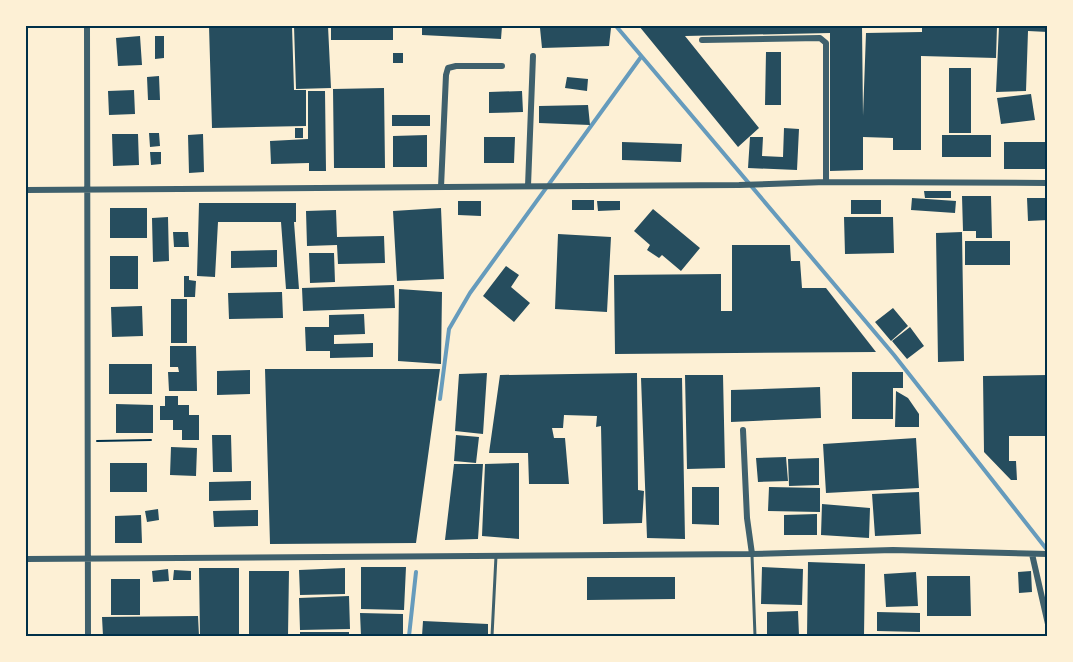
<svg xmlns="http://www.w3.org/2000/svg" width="1073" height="662" font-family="'Roboto Condensed',sans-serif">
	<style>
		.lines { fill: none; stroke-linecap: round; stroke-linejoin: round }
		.stream { stroke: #669bbc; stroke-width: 4 }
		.building { fill: #264d5e }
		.path { stroke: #003049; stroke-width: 2 }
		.service { stroke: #3f606c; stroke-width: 3 }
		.minor { stroke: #3f606c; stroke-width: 6 }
		.neatline { fill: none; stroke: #003049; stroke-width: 2 }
	</style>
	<rect width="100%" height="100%" fill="#fdf0d5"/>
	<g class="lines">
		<path class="stream" d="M616 26 894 355 1048 551
			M440 399 449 329 470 293 641 57
			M409 636 416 572"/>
	</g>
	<path class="building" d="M209 26H292L294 90H306V126L212 128Z
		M294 26H328L331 88 296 89Z
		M331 26H393V40H331Z
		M422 26H502L501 39 422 35Z
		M639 26H862L863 116 866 33 922 32V26H997L996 58 921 56V150H893V138L863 137V170L830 171V33L685 36 759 128 738 147Z
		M999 26H1048V32L1028 31 1026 91 996 92Z
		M540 28H611L609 46 542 48Z
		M140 36 142 65 118 66 116 38Z
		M155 36H164V58L155 59Z
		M766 52H781V105H765Z
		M393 53H403V63H393Z
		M949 68H971V133H949Z
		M159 76 160 100H148L147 77Z
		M567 77 588 79 587 91 565 88Z
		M384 88 385 168H334L333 89Z
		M134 90 135 114 109 115 108 91Z
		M308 91H325L326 171H309V163L271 164 270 141 308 139Z
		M522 91 523 112 489 113V92Z
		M1031 94 1035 120 1001 124 997 98Z
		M588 105 590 125 539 123V106Z
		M392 115H430V126H392Z
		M295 128H303V138H295Z
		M784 128 799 129 797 170 748 168 750 137H763L762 156 783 157Z
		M149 133H159L160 146 150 147Z
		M112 134H138L139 165 113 166Z
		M203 134 204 172 189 173 188 135Z
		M427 135V167H393V136Z
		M942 135H991V157H942Z
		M484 137H515L514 163H484Z
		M622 142 682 144 681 162 622 160Z
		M1004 142H1048V169H1004Z
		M150 152H161V164L151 165Z
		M924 191H951V198H925Z
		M962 196H991L992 238H976V231H963Z
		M912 198 956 201 955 213 911 210Z
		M1027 198H1048V220L1028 221Z
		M572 200H594V210H572Z
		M851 200H881V214H851Z
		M458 201H481V216L458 215Z
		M597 201H620V210L598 211Z
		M199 203H296V222H294L299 289H286L281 222H218L215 277 197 276Z
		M110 208H147V238H110Z
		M441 208 444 279 397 281 393 211Z
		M653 209 700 248 681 271 662 255 659 258 647 250 650 245 634 231Z
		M336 210 337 237 384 236 385 263 338 264 337 245 307 246 306 211Z
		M168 217 169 261 153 262 152 218Z
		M844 217H893L894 253 845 254Z
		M173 232H188L189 247H174Z
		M962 232 964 361 938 362 936 233Z
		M558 234 611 237 607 312 555 309Z
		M965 241H1010V265H965Z
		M732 245H790L791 261H800L802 288H826L876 352 615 354 614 275 721 274V311H732Z
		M277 250V267L231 268V251Z
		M309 253H334L335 282 310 283Z
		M110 256H138V289H110Z
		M506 266 519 275 511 287 530 303 514 322 483 296Z
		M184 276H189V280L196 281 195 297H184Z
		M394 285 395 308 303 311 302 288Z
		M399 289 442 292 441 364 398 361Z
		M282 292 283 318 229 319 228 293Z
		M171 299H187V343H171Z
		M142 306 143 336 112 337 111 307Z
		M893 308 908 326 891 341 875 322Z
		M364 314 365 334 334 335V344L373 343V357L330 358V351H306L305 327H329V315Z
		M910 327 924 346 907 359 892 341Z
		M170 346H196L197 391H169L168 372H179L178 367H170Z
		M109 364H152V394H109Z
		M265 369H440L416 543 270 544Z
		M250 370V394L217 395V371Z
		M852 372H903V388H893V419H852Z
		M487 373 483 434 455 431 459 374Z
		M637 373 638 490 644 491 642 523 603 524 601 426 596 427 597 416 564 415 563 428H552L554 438H565L569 484H529L528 453H489L500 375Z
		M685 375H723L725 468 687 469Z
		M1048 375V436H1009V461H1016L1017 480H1011L984 452 983 376Z
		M641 378H682L685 539 647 538Z
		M820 387 821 418 731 422V390Z
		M896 391 908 398 919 414V427H895Z
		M165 396H178V405H189V415H199V440H182V430H173V420H160V406H165Z
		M116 404 153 405V433H116Z
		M212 435H231L232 472H213Z
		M456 435 479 437 476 463 454 461Z
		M916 438 919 488 826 493 823 444Z
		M171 447 197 448 196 476 170 475Z
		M786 457 788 481 758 482 756 458Z
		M819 458V485L789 486 788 459Z
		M110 463H147V492H110Z
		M519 463V539L482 536 485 464Z
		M454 464H483L478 539 445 540Z
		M251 481V500L209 501V482Z
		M692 487H719V525L692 524Z
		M769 487 820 488V512L768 511Z
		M919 492 921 534 875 536 872 494Z
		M822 504 870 508 869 538 821 535Z
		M158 509 159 520 147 522 145 511Z
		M258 510V526L214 527 213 511Z
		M817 514V535H784V515Z
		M141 515 142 543H115V516Z
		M808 562 865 564 864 636H807Z
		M361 567H406L404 610 361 609Z
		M762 567 803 569 802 605 761 604Z
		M199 568H239V636H200Z
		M345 568V594L300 595 299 570Z
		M168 569 169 581 153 582 152 571Z
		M174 570 191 571V580H173Z
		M249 571H289L288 636H249Z
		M1031 571 1032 592 1019 593 1018 572Z
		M916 572 918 606 886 607 884 574Z
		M927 576H970L971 616H927Z
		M587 577H675V599L587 600Z
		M111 579H140V615H111Z
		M349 596 350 629 300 630 299 598Z
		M798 611 799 636H767V612Z
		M877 612 920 613V632L877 631Z
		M360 613 403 614V636H361Z
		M198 616 199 636H103L102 617Z
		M423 621 488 624V636H422Z
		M300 632H349V636H300Z"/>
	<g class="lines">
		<path class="path" d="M97 441 151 440"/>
		<path class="service" d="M752 555 755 636
			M492 636 496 556"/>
		<path class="minor" d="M87 26 88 636
			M702 40 820 38 826 43V182
			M528 186 533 56
			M441 187 446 75 448 68 456 66H502
			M26 190 739 185 826 182 1048 183
			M743 430 747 518 752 554
			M1032 554 1048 624
			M26 559 752 554 893 550 1048 554"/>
	</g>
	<rect width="1073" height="662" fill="none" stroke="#fdf0d5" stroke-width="54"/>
	<rect x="27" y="27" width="1019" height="608" class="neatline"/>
</svg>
